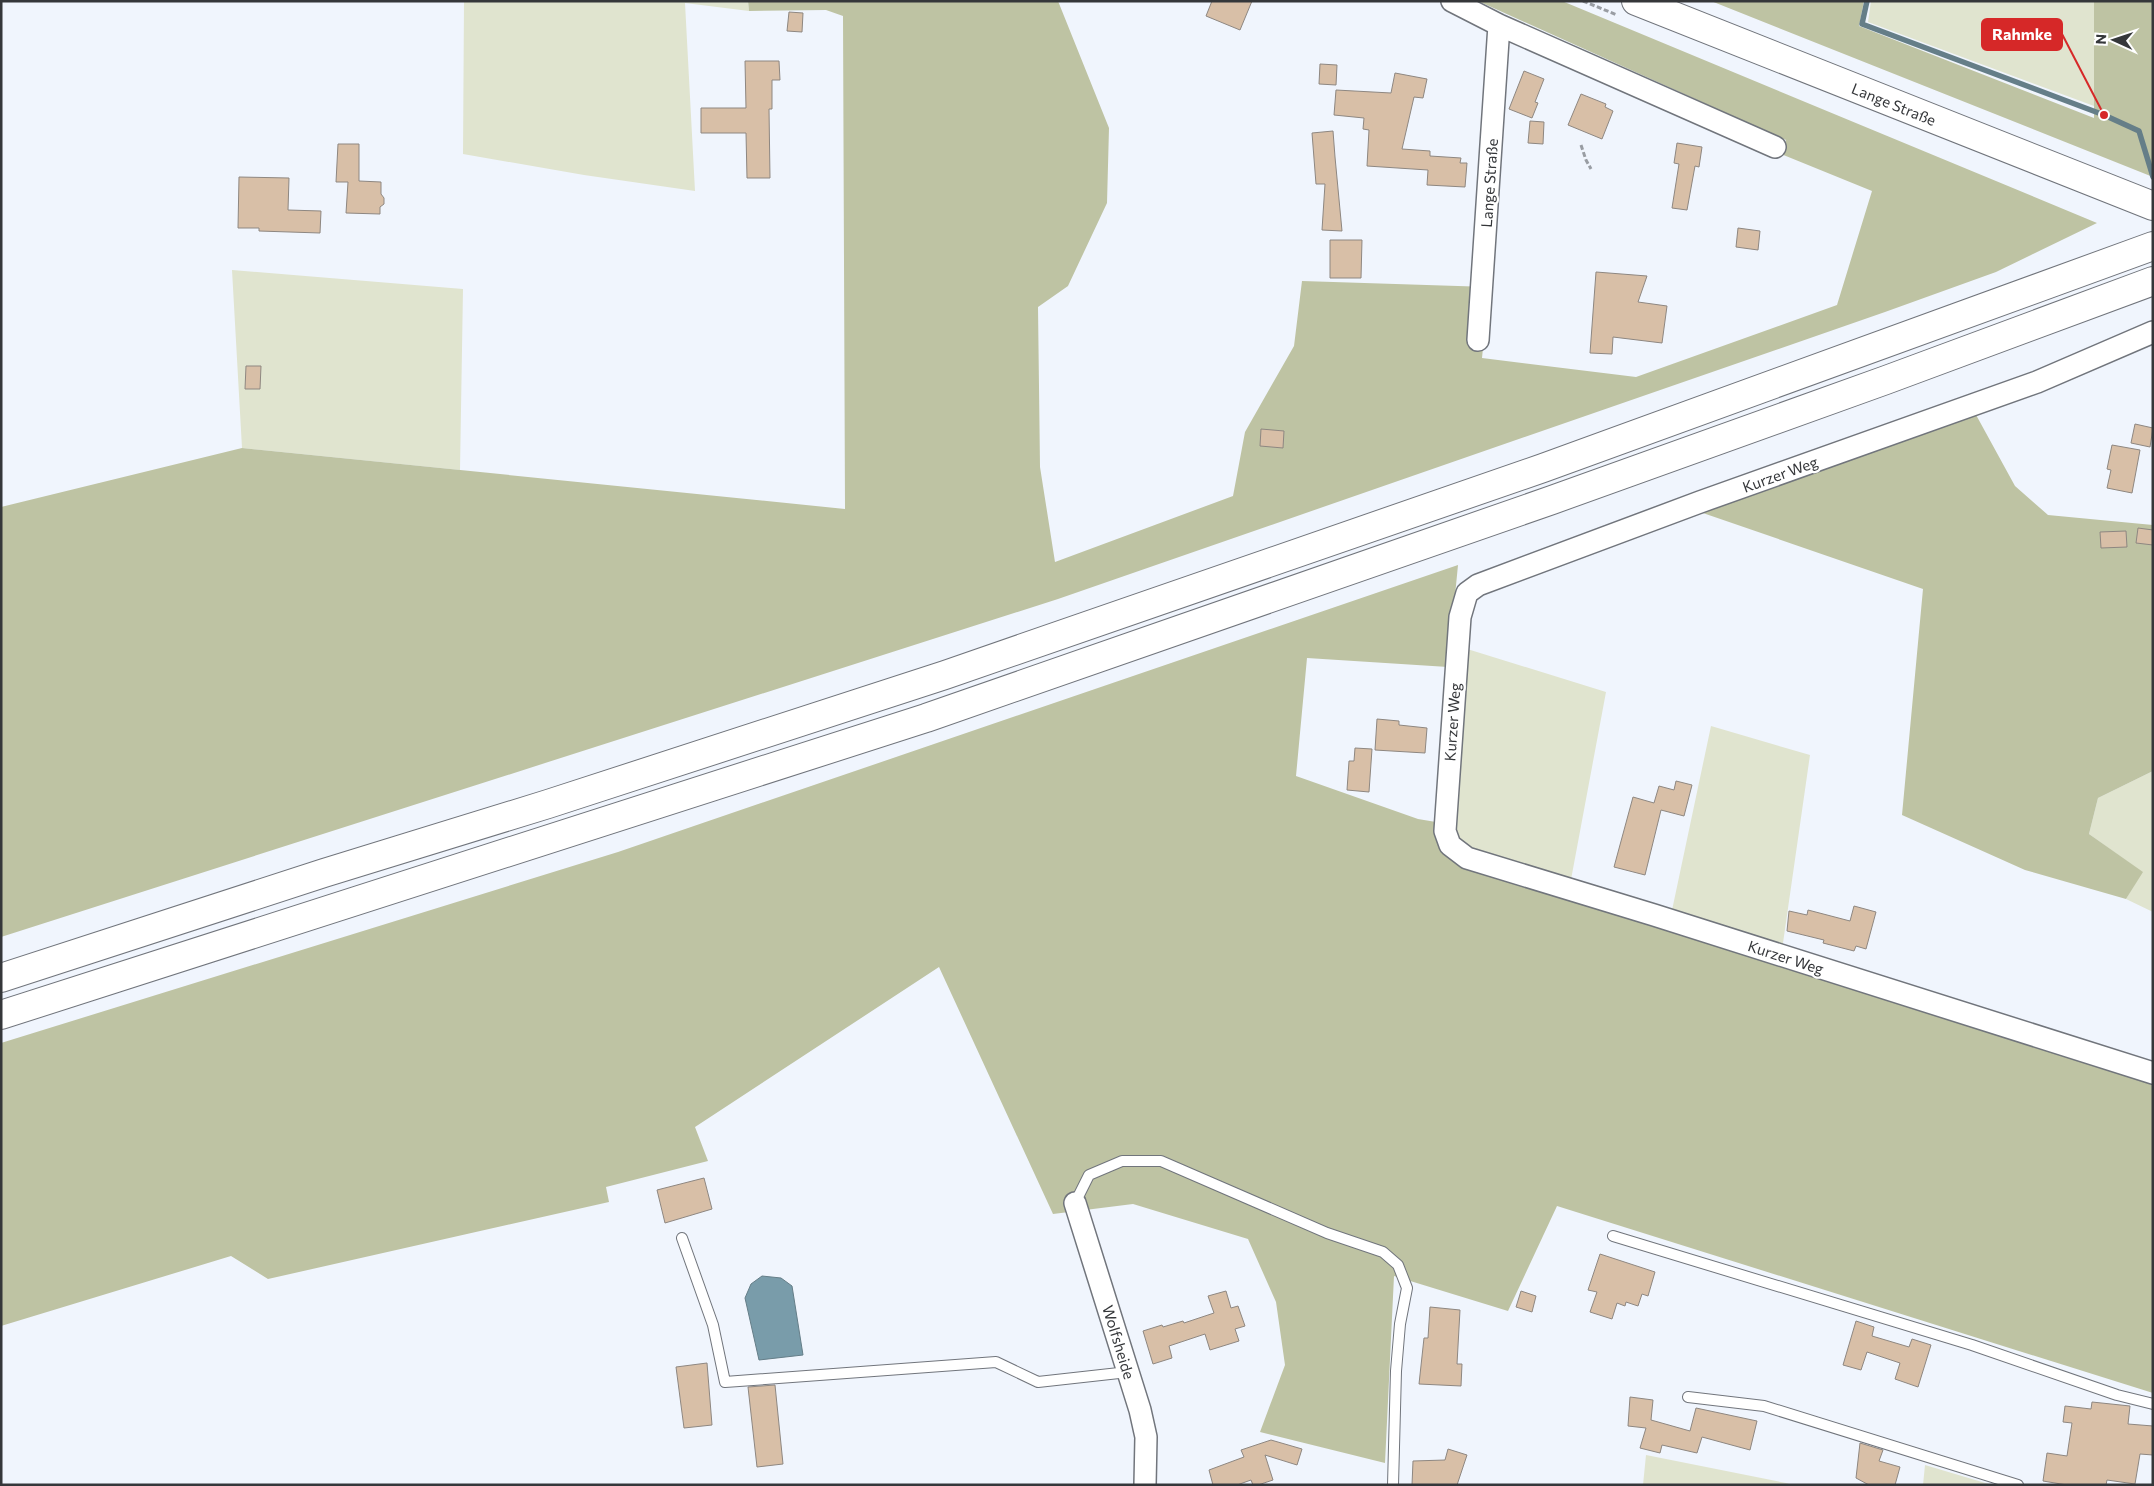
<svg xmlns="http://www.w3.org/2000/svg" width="2154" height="1486" font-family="Commissioner,sans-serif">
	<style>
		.green { fill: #e0e4cf }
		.forest { fill: #bec3a3 }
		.water { fill: #799caa; stroke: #657e88 }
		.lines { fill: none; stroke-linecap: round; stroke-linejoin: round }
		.stream { stroke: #657e88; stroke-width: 5.5 }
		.building { fill: #d8bfa7; stroke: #8e8781 }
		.lane-casing { stroke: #71757c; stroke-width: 12 }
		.street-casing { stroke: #71757c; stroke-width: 24 }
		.secondary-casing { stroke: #71757c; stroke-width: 30 }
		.highway-casing { stroke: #71757c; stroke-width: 30 }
		.path { stroke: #999da3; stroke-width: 3; stroke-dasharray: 5 2.5; stroke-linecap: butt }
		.lane { stroke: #fff; stroke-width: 10 }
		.street { stroke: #fff; stroke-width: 21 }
		.secondary { stroke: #fff; stroke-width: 28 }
		.highway { stroke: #fff; stroke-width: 28 }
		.labels { text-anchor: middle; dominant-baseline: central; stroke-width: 4.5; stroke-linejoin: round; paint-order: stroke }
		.street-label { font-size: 15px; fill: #35373a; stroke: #fff }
		.leader { fill: none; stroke: #d62828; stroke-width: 2 }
		.callout-dot { fill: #d62828; stroke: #fff; stroke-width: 2 }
		.callout { fill: #d62828; stroke: #d62828; stroke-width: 2 }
		.callout-label { font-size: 16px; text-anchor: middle; font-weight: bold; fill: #fff }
	</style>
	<rect width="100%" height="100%" fill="#f0f5fd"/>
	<path class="green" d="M464 1H748L749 11 685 3 695 191 584 175 463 154Z
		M1871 1H2094V106L1868 22Z
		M232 270 463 289 460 470 242 448Z
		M1464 648 1606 692 1570 885 1458 844 1452 832Z
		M1711 726 1810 755 1782 950 1671 915Z
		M2153 771V912L2126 899 2142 872 2089 834 2098 798Z
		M1646 1455 1786 1483 1792 1485H1643Z
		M1925 1465 1992 1485H1923Z"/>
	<path class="forest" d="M748 1H1058L1109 128 1107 203 1068 286 1038 307 1040 467 1055 562 1233 496 1245 432 1294 346 1302 281 1489 287 1482 358 1636 377 1837 305 1872 191 1781 154 1786 140 1478 1H1562L2097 223 1996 272 1885 312 1058 599 1 937V507L242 448 845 509 843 16 826 10 749 11Z
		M1711 1H1864L1859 26 2094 118V1H2153V177Z
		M1975 413 2015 486 2048 515 2153 525V771L2098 798 2089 834 2143 872 2126 899 2025 870 1902 815 1923 589 1700 512Z
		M1458 565 1448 667 1307 658 1296 776 1418 819 1436 822 1437 841 1459 865 2153 1084V1393L1557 1206 1508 1311 1394 1276 1385 1463 1260 1432 1285 1365 1276 1302 1248 1239 1133 1204 1053 1214 939 967 695 1127 708 1161 606 1187 609 1202 268 1279 231 1256 1 1326V1043L618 852Z"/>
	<path class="water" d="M762 1276 781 1278 792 1286 803 1355 759 1360 745 1298 751 1284Z"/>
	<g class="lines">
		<path class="stream" d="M1867 1 1862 24 2104 115 2139 131 2153 177"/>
	</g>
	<path class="building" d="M1212 1H1252L1240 30 1206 16Z
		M789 12 803 13 802 32 787 31Z
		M745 61H779L780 80H772V109H769L770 178H747L746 133H701V108H746Z
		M1320 64 1337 65 1336 85 1319 84Z
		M1524 71 1544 79 1535 102 1538 103 1532 118 1509 109Z
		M1395 73 1427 79 1423 98 1414 97 1402 149 1430 151V156L1461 158 1460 163H1467L1465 187 1427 185 1428 170 1367 166 1369 130 1363 129 1364 118 1334 115 1336 90 1391 93Z
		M1581 94 1606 104 1605 107 1613 111 1602 139 1568 125Z
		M1530 121 1544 122 1543 144 1528 143Z
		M1333 131 1335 157 1342 231 1322 230 1325 184H1316L1312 133Z
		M1677 143 1702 147 1699 167 1695 166 1687 210 1672 208 1679 164 1674 163Z
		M338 144H359V181L381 182V194L384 198V204L380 207V214L346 213 348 182H336Z
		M239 177 289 178 288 210 321 211 320 233 259 231V228H238Z
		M1738 228 1760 231 1758 250 1736 247Z
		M1330 240H1362L1361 278H1330Z
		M1596 272 1647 276 1638 302 1667 306 1662 343 1613 337 1612 354 1590 353Z
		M246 366H261L260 389H245Z
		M2135 424 2153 428 2150 447 2131 443Z
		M1261 429 1284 431 1283 448 1260 446Z
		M2112 445 2140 450 2132 493 2107 488 2111 470 2107 469Z
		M2138 528 2153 530V545L2136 543Z
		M2126 531 2127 547 2101 548 2100 532Z
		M1377 719 1399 721V725L1427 728 1425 753 1375 750Z
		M1355 748 1372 749 1369 792 1347 790 1349 761H1354Z
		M1676 781 1692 785 1684 816 1661 810 1645 875 1614 867 1633 797 1654 803 1659 786 1674 790Z
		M1854 906 1876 912 1866 949 1856 946 1854 951 1823 943 1824 940 1787 931 1789 911 1807 915 1808 910 1850 921Z
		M704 1178 712 1209 665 1223 657 1190Z
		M1600 1254 1655 1272 1648 1296 1642 1294 1638 1306 1626 1302 1625 1306 1617 1303 1612 1319 1590 1312 1597 1292 1588 1290Z
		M1226 1291 1231 1308 1238 1306 1245 1326 1235 1329 1239 1341 1210 1350 1205 1334 1169 1346 1172 1358 1153 1364 1143 1331 1162 1325 1163 1327 1183 1321 1184 1323 1214 1313 1208 1296Z
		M1521 1291 1536 1296 1532 1312 1516 1307Z
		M1430 1307 1460 1310 1457 1364H1462L1461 1386 1419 1384 1424 1338H1428Z
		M1856 1321 1874 1327 1872 1336 1909 1347 1912 1339 1931 1345 1918 1387 1895 1379 1900 1363 1867 1352 1861 1370 1843 1365Z
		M707 1363 712 1425 684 1428 676 1367Z
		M775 1385 783 1464 757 1467 748 1387Z
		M1630 1397 1653 1400 1651 1420 1690 1431 1696 1408 1757 1421 1750 1450 1702 1437 1697 1453 1662 1445 1660 1453 1640 1448 1646 1428 1628 1426Z
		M2092 1402 2130 1406 2128 1424 2153 1426V1455L2140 1454 2135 1484 2107 1480 2106 1485H2067L2043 1481 2047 1453 2067 1456 2072 1423 2063 1422 2065 1406 2091 1409Z
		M1271 1440 1302 1449 1297 1465 1265 1455 1273 1480 1258 1485H1253L1251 1480 1237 1485H1213L1209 1470 1244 1457 1241 1450Z
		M1860 1443 1883 1450 1879 1461 1900 1467 1895 1485H1869L1856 1478Z
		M1448 1449 1467 1455 1457 1485H1412L1413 1461 1445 1460Z"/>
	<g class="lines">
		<g class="lane-casing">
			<path id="lane" d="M1075 1203 1089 1175 1122 1161H1161L1327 1233 1383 1252 1398 1265 1407 1288 1400 1324 1396 1371 1393 1485
				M1613 1236 1972 1345 2117 1395 2153 1404
				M682 1238 713 1325 725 1382 996 1362 1038 1382 1128 1372
				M1688 1397 1764 1406 2018 1485"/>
		</g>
		<g class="street-casing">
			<path id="street" d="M1452 1 1499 25 1775 147
				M2153 332 2037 382 1700 502 1478 585 1467 593 1460 617 1445 831 1450 845 1467 858 1654 915 2153 1073
				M1478 340 1499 25
				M1075 1203 1140 1410 1146 1437 1145 1485"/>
		</g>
		<g class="secondary-casing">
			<path id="secondary" d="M1636 1 2153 206"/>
		</g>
		<g class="highway-casing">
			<path id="highway" d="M1 978 324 873 548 804 945 675 1543 468 2153 246
				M1 1015 926 718 1552 500 1886 380 2153 281"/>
		</g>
		<path class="path" d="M1583 1 1617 15
			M1581 145 1586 160 1591 169"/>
		<use href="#lane" class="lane"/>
		<use href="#street" class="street"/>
		<use href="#secondary" class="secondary"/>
		<use href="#highway" class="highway"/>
	</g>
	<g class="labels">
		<g class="street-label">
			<text transform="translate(1894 104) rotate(22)">Lange Straße</text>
			<text transform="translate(1489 183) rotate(-86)">Lange Straße</text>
			<text transform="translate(1780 474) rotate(-20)">Kurzer Weg</text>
			<text transform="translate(1452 722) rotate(-86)">Kurzer Weg</text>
			<text transform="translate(1786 957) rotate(18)">Kurzer Weg</text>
			<text transform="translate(1119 1342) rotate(73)">Wolfsheide</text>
		</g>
	</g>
	<path class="leader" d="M2104 115L2062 34"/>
	<circle class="callout-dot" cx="2104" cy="115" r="5"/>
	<rect class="callout" x="1982" y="19" width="80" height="31" rx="5"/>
	<g class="callout-label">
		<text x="2022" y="40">Rahmke</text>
	</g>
	<rect width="2154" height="1486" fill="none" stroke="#35373a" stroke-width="5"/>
	<g transform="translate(2114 40) rotate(273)" stroke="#ffffff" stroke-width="4" paint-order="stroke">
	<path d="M0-4L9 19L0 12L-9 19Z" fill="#35373a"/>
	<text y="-8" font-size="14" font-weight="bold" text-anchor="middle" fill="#35373a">N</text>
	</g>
</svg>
